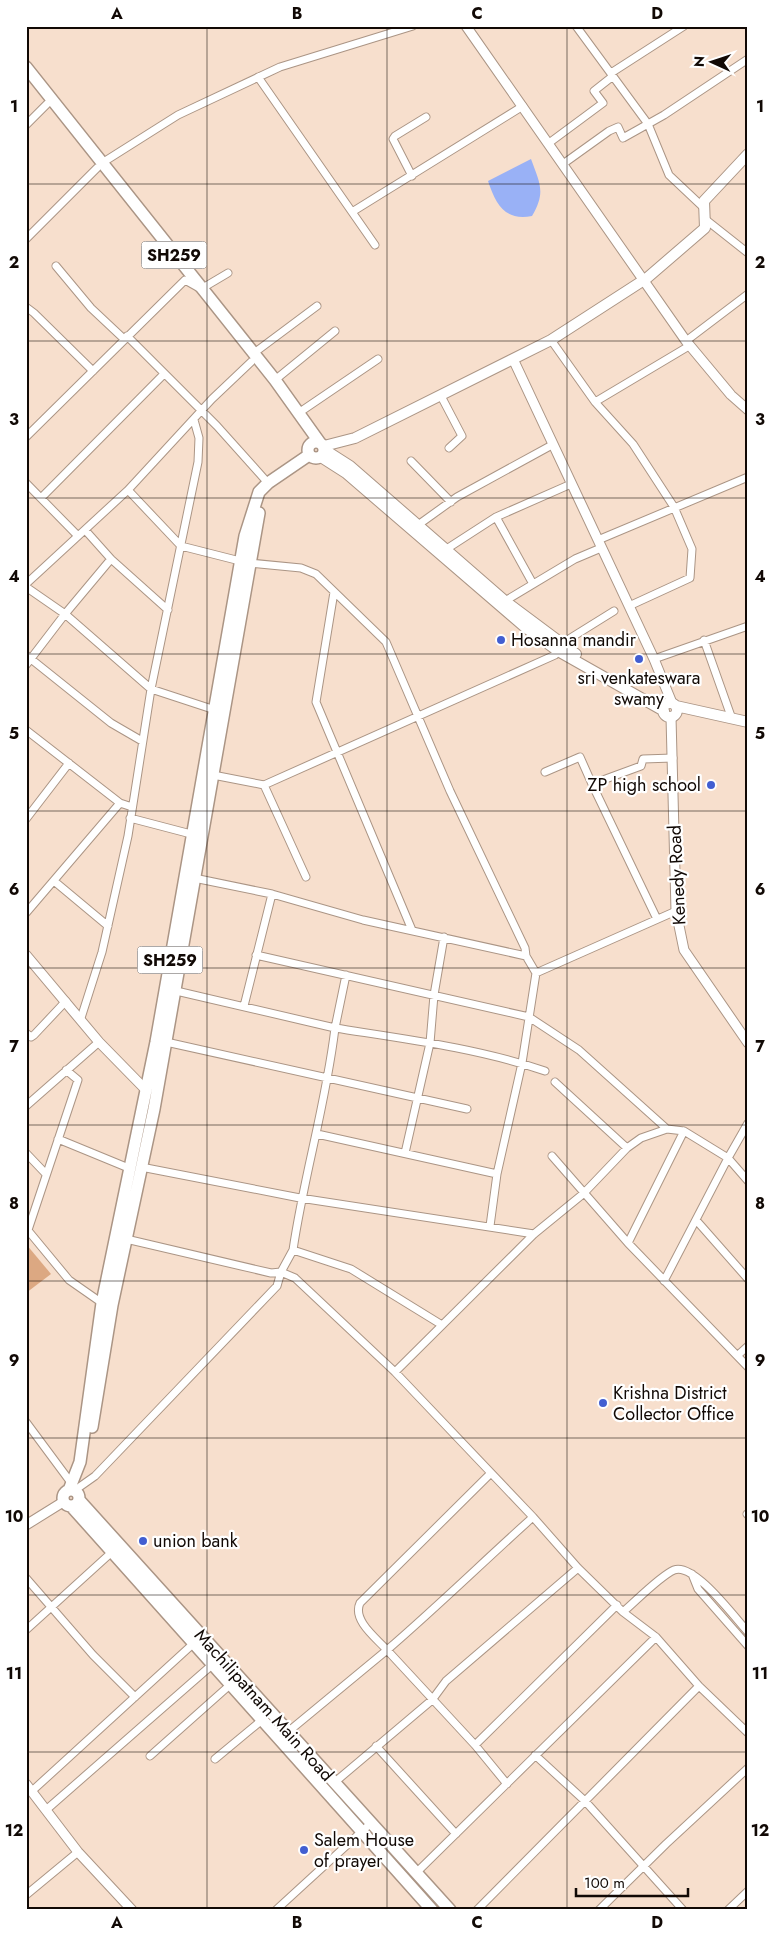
<svg xmlns="http://www.w3.org/2000/svg" width="774" height="1936" font-family="Jost,sans-serif">
	<style>
		.green { fill: #dca882 }
		.water { fill: #99b1f6 }
		.lines { fill: none; stroke-linecap: round; stroke-linejoin: round }
		.minor-casing { stroke: #ab9585; stroke-width: 9 }
		.tertiary-casing { stroke: #ab9585; stroke-width: 11 }
		.secondary-casing { stroke: #ab9585; stroke-width: 12 }
		.primary-casing { stroke: #ab9585; stroke-width: 14 }
		.minor { stroke: #fff; stroke-width: 7 }
		.tertiary { stroke: #fff; stroke-width: 9 }
		.secondary { stroke: #fff; stroke-width: 10 }
		.primary { stroke: #fff; stroke-width: 11 }
		.grid { fill: none; stroke: #110905; stroke-width: 1; stroke-opacity: 0.55 }
		.poi-dot { fill: #425ed1; stroke: #fff; stroke-width: 2 }
		.labels { text-anchor: middle; dominant-baseline: central; stroke-width: 4.5; stroke-linejoin: round; paint-order: stroke }
		.shield { fill: #fff; stroke: #585350; stroke-width: 1 }
		.shield-label { font-size: 16px; font-weight: bold; fill: #110905 }
		.poi-label { font-size: 18px; fill: #110905; stroke: #fff; text-anchor: start }
		.street-label { font-size: 18px; fill: #110905; stroke: #fff }
		.neatline { fill: none; stroke: #110905; stroke-width: 2 }
		.grid-label { font-size: 16px; text-anchor: middle; font-weight: bold; fill: #110905 }
	</style>
	<rect width="100%" height="100%" fill="#f7dfcd"/>
	<path class="green" d="M26 1244 51 1274 26 1293Z"/>
	<path class="water" d="M531 159C540 184 546 192 532 216 504 221 496 204 488 181Z"/>
	<g class="lines">
		<g class="minor-casing">
			<path id="minor" d="M576 26 648 124 669 175 704 208
				M611 73 684 26
				M258 77 375 245
				M26 125 47 104
				M549 143 603 103 594 91 613 76
				M102 163 178 115 280 67 413 26
				M563 164 609 131 618 127 623 138 664 115 748 59
				M412 176 393 139 395 136 426 117
				M352 212 523 106
				M705 219 748 253
				M26 239 97 168
				M56 266 91 308 124 339
				M26 307 34 313 93 371
				M127 336 217 426 268 483
				M551 340 595 402 633 444 674 507 692 549 690 578 629 606
				M686 341 748 294
				M254 353 317 306
				M275 380 335 331
				M441 396 462 436 449 448
				M595 402 689 346
				M300 412 378 359
				M26 437 185 280 201 289 228 273
				M411 461 451 502
				M26 483 78 536
				M128 490 181 546 240 561
				M41 498 163 375
				M496 517 533 584
				M418 525 457 497 552 445
				M86 531 111 559 168 610
				M598 540 748 477
				M445 550 496 517 571 484
				M250 563 301 568 316 574 386 642 450 791 525 948 526 956
				M26 584 128 490 212 399 251 362
				M26 587 65 614 151 689 215 710
				M334 592 316 702 412 930
				M505 601 575 559 601 548
				M704 640 732 719
				M26 655 111 723 142 741
				M654 659 748 626
				M26 665 65 614 111 559
				M26 730 120 803 132 807
				M545 772 580 757 592 784 641 766 643 759 673 758
				M213 775 264 785 555 655 569 639 614 611
				M592 784 657 919
				M264 785 306 877
				M130 818 191 834
				M26 819 69 763
				M194 878 272 894 244 1006
				M54 881 108 926
				M272 894 363 920 526 956 536 973 522 1063 497 1174 490 1226
				M26 913 120 803
				M256 955 529 1017 579 1050 667 1129
				M536 973 676 911
				M346 975 335 1028C405 1039 478 1048 545 1071
				M172 990 335 1028C326 1104 304 1175 293 1250
				M81 1018 102 952 128 836 151 689 198 462 199 438 194 420
				M26 1033 31 1037 34 1035 66 1001
				M166 1042 467 1109
				M555 1082 627 1148
				M26 1106 99 1042
				M317 1134 497 1174
				M58 1139 131 1169
				M26 1153 46 1174
				M405 1153 430 1043 434 995 444 937
				M552 1156 628 1243 748 1367
				M141 1167 300 1198 534 1234
				M696 1220 748 1279
				M26 1228 69 1280 102 1303
				M28 1230 78 1080 66 1070
				M126 1239 271 1273 281 1272 293 1250 351 1269 442 1325
				M628 1243 684 1131
				M664 1281 728 1158 748 1181
				M738 1355 748 1346
				M395 1372 534 1234 583 1194 627 1148 641 1138 667 1129 684 1131 728 1158 748 1123
				M26 1422 72 1484
				M78 1488 95 1476 277 1286 281 1272 295 1278 395 1372 533 1517 578 1568 623 1612C636 1601 660 1576 674 1570 694 1562 735 1618 748 1632
				M747 1514 748 1515
				M692 1574 698 1589 748 1646
				M26 1578 93 1655 135 1697
				M26 1630 112 1552
				M656 1637 699 1686 748 1733
				M289 1731 387 1650C376 1638 352 1620 360 1603L491 1473
				M475 1745 617 1605
				M376 1746 456 1834
				M535 1755 585 1801 683 1910
				M150 1756 231 1684
				M215 1759 262 1720
				M335 1782 432 1700 446 1681 578 1568
				M507 1784 475 1745 387 1650C437 1607 484 1561 533 1517
				M32 1791 194 1643
				M46 1810 213 1664
				M417 1872 656 1637 623 1612
				M26 1895 78 1852
				M276 1910 371 1823
				M477 1910 699 1686
				M599 1910 666 1844 748 1768
				M728 1910 748 1891"/>
		</g>
		<g class="tertiary-casing">
			<path id="tertiary" d="M466 26 686 341 731 395 748 410
				M513 359 654 659 672 703
				M671 717 676 911 684 950 748 1043
				M26 955 99 1042 147 1091
				M26 1525 63 1502
				M26 1784 78 1852 132 1910"/>
		</g>
		<g class="secondary-casing">
			<path id="secondary" d="M324 446 355 438 551 340 647 278 705 228 704 201 748 154
				M325 450 350 466 505 601 576 654
				M321 457 346 473 526 628 558 651 664 711
				M663 710a7 7 0 1 1 14 0a7 7 0 1 1-14 0Z
				M676 706 748 722"/>
		</g>
		<g class="primary-casing">
			<path id="primary" d="M26 67 275 380 320 443
				M308 450a8 8 0 1 1 16 0a8 8 0 1 1-16 0Z
				M92 1427 112 1305 154 1109 259 513
				M63 1498a8 8 0 1 1 16 0a8 8 0 1 1-16 0Z
				M69 1490 80 1462 102 1303 156 1042 245 536 259 492 268 483 309 455
				M79 1500 450 1910
				M72 1507 432 1910"/>
		</g>
		<use href="#minor" class="minor"/>
		<use href="#tertiary" class="tertiary"/>
		<use href="#secondary" class="secondary"/>
		<use href="#primary" class="primary"/>
	</g>
	<path class="grid" d="M207 26V1910M387 26V1910M567 26V1910M26 184H748M26 341H748M26 498H748M26 654H748M26 811H748M26 968H748M26 1125H748M26 1281H748M26 1438H748M26 1595H748M26 1752H748"/>
	<g class="poi-dot">
		<circle cx="501" cy="640" r="5"/>
		<circle cx="639" cy="659" r="5"/>
		<circle cx="711" cy="785" r="5"/>
		<circle cx="603" cy="1403" r="5"/>
		<circle cx="143" cy="1541" r="5"/>
		<circle cx="304" cy="1850" r="5"/>
	</g>
	<g class="labels">
		<g class="shield">
			<rect x="141.5" y="241.5" width="65" height="27" rx="4"/>
			<rect x="137.5" y="946.5" width="65" height="27" rx="4"/>
		</g>
		<g class="shield-label">
			<text x="174" y="255">SH259</text>
			<text x="170" y="960">SH259</text>
		</g>
		<g class="poi-label">
			<text x="511" y="640">Hosanna mandir</text>
			<text x="639" y="678" text-anchor="middle">sri venkateswara<tspan x="639" dy="21">swamy</tspan></text>
			<text x="701" y="785" text-anchor="end">ZP high school</text>
			<text x="613" y="1393">Krishna District<tspan x="613" dy="21">Collector Office</tspan></text>
			<text x="153" y="1541">union bank</text>
			<text x="314" y="1840">Salem House<tspan x="314" dy="21">of prayer</tspan></text>
		</g>
		<g class="street-label">
			<text transform="translate(677 875) rotate(-93)">Kenedy Road</text>
			<text transform="translate(264 1705) rotate(48)">Machilipatnam Main Road</text>
		</g>
	</g>
	<rect width="774" height="1936" fill="none" stroke="#ffffff" stroke-width="55"/>
	<g transform="translate(712 62) rotate(273)" stroke="#ffffff" stroke-width="4" paint-order="stroke">
	<path d="M0-4L9 19L0 12L-9 19Z" fill="#110905"/>
	<text y="-8" font-size="14" font-weight="bold" text-anchor="middle" fill="#110905">N</text>
	</g>
	<path d="M576 1888v8h112v-8" fill="none" stroke="#110905" stroke-width="2.5"/>
	<text x="584" y="1888" font-size="15" fill="#110905" stroke="#ffffff" stroke-width="4" paint-order="stroke">100 m</text>
	<rect x="28" y="28" width="718" height="1880" class="neatline"/>
	<g class="grid-label">
		<text x="117" y="19">A</text>
		<text x="297" y="19">B</text>
		<text x="477" y="19">C</text>
		<text x="657" y="19">D</text>
		<text x="14" y="112">1</text>
		<text x="760" y="112">1</text>
		<text x="14" y="268">2</text>
		<text x="760" y="268">2</text>
		<text x="14" y="425">3</text>
		<text x="760" y="425">3</text>
		<text x="14" y="582">4</text>
		<text x="760" y="582">4</text>
		<text x="14" y="739">5</text>
		<text x="760" y="739">5</text>
		<text x="14" y="895">6</text>
		<text x="760" y="895">6</text>
		<text x="14" y="1052">7</text>
		<text x="760" y="1052">7</text>
		<text x="14" y="1209">8</text>
		<text x="760" y="1209">8</text>
		<text x="14" y="1366">9</text>
		<text x="760" y="1366">9</text>
		<text x="14" y="1522">10</text>
		<text x="760" y="1522">10</text>
		<text x="14" y="1679">11</text>
		<text x="760" y="1679">11</text>
		<text x="14" y="1836">12</text>
		<text x="760" y="1836">12</text>
		<text x="117" y="1928">A</text>
		<text x="297" y="1928">B</text>
		<text x="477" y="1928">C</text>
		<text x="657" y="1928">D</text>
	</g>
</svg>
